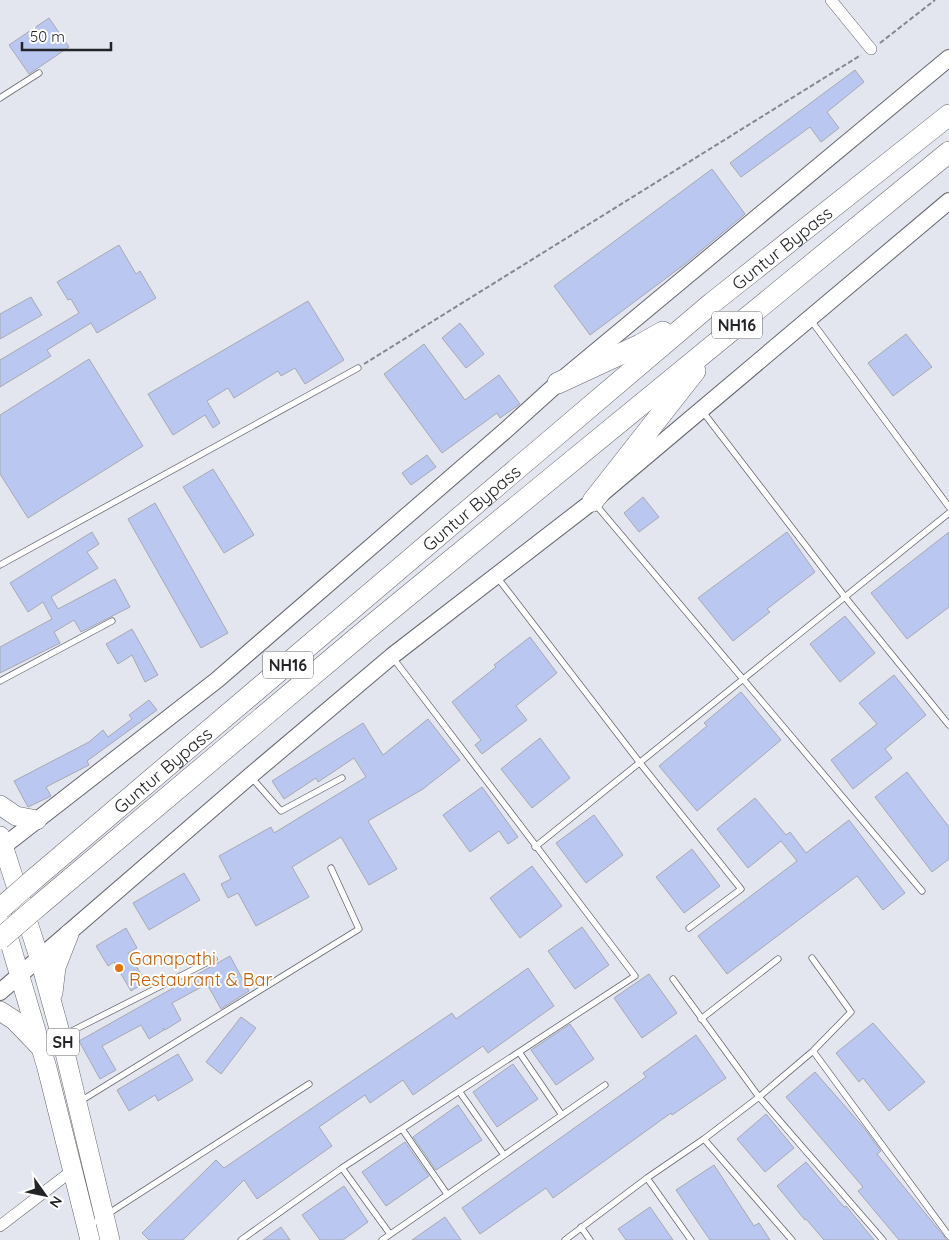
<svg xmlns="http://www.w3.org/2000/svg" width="949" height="1240" font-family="Quicksand,sans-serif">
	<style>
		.building { fill: #bac8f1; stroke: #a7a9b2 }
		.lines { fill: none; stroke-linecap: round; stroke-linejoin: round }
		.lane-casing { stroke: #65676f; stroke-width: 7 }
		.street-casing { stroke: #65676f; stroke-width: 12 }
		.secondary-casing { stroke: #65676f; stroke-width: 18 }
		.primary-casing { stroke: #65676f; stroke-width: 20 }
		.highway-casing { stroke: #65676f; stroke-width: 22 }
		.path { stroke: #85878d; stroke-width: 2; stroke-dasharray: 5 2.5; stroke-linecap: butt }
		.lane { stroke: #fff; stroke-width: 5.5 }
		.street { stroke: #fff; stroke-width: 11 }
		.secondary { stroke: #fff; stroke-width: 16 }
		.primary { stroke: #fff; stroke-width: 19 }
		.highway { stroke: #fff; stroke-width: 21 }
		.highway-bridge-casing { stroke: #65676f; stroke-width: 22; stroke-linecap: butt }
		.highway-bridge { stroke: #fff; stroke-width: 21 }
		.food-dot { fill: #e8710a; stroke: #fff; stroke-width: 2 }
		.labels { text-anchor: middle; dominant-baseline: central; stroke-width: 4; stroke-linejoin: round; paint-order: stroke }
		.shield { fill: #fff; stroke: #656668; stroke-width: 1 }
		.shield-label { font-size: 16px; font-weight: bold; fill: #232427 }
		.street-label { font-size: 18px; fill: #232427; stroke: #fff }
		.food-label { font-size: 18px; fill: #c56008; stroke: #fff; text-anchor: start }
	</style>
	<rect width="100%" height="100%" fill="#e3e6ef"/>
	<path class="building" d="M49 18 69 47 29 74 9 45Z
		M855 70 864 82 827 112 839 128 821 142 810 127 741 177 730 163Z
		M712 169 745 214 685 264 590 335 554 286Z
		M119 245 136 274 140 271 156 298 97 333 91 323 47 350 51 356 0 387V360L79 313 71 299 68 300 57 282Z
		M31 297 42 315 0 339V314Z
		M308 301 344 360 305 384 295 368 281 376 278 371 234 398 228 388 207 401 220 423 213 428 205 415 173 435 148 394Z
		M460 323 484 354 466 368 442 338Z
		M906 334 932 367 893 396 868 363Z
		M424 344 465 400 499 375 520 404 500 418 497 413 442 453 384 374Z
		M89 359 143 446 28 518 0 474V415Z
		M427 455 436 467 411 485 402 473Z
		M213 469 254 535 224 553 183 487Z
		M643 497 659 517 639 532 624 513Z
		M155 503 228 633 201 648 128 519Z
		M92 532 99 544 87 552 98 568 51 597 58 609 115 579 130 607 81 632 74 620 54 632 60 643 0 673V647L52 619 43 602 28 612 10 583Z
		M787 532 815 572 767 609 770 612 733 641 698 598Z
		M949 532V607L907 639 871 593Z
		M845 616 875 653 840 682 810 644Z
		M132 629 158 675 145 682 132 655 118 664 106 644Z
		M530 637 557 673 516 706 527 720 482 754 475 745 481 740 452 702 496 667 494 665Z
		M894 675 926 715 885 749 892 758 853 789 831 760 877 724 859 703Z
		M741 692 781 740 697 811 659 766 707 726 704 723Z
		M149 700 157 710 87 761 89 765 46 787 51 796 28 807 14 781 89 742 103 730 108 737 132 719 129 715Z
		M428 719 460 760 423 789 368 821 397 869 369 885 341 837 292 867 309 897 256 926 238 893 228 898 221 884 231 879 219 856 271 827 274 833 366 777 354 758 318 782 316 778 284 799 272 781 363 723 383 755Z
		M540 738 570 778 532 808 501 769Z
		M907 772 949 827V859L932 872 875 797Z
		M482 787 518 837 508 844 499 831 470 852 443 815Z
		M755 798 786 835 790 832 806 853 849 820 905 893 883 910 857 876 727 974 698 936 797 861 781 841 748 868 717 829Z
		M594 815 623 855 586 883 556 843Z
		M692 849 720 886 684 913 656 877Z
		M532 866 562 906 520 938 490 898Z
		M184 873 200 900 149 930 133 903Z
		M582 927 609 965 575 989 548 951Z
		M126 928 137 948 128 953 146 982 131 991 114 962 108 966 96 946Z
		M230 956 249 991 221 1009 207 984 172 1003 181 1020 165 1030 163 1028 164 1030 149 1039 141 1025 102 1046 116 1070 100 1079 79 1041Z
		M528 968 554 1006 488 1053 483 1046 413 1095 403 1080 370 1103 365 1095 319 1127 332 1146 257 1199 244 1180 183 1240H149L142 1233 216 1160 224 1168 452 1013 456 1019Z
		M649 974 677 1013 642 1038 614 998Z
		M241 1017 256 1028 221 1074 206 1062Z
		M873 1023 925 1082 889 1111 863 1078 859 1082 836 1053Z
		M570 1024 594 1059 556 1085 531 1050Z
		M696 1035 726 1078 672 1115 671 1113 553 1198 546 1188 480 1234 462 1208 646 1077 643 1073Z
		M178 1054 193 1080 158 1101 155 1095 129 1111 117 1090Z
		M513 1064 538 1099 497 1127 473 1092Z
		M815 1072 864 1128 881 1151 877 1154 947 1240H899L858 1191 863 1187 786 1097Z
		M458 1105 482 1140 436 1170 413 1137Z
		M766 1114 794 1148 765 1172 737 1139Z
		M405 1142 429 1176 386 1206 362 1172Z
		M806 1162 844 1207 846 1206 874 1240H824L806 1219 805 1220 777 1186Z
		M714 1165 754 1226 759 1223 770 1240H710L676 1190Z
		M344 1186 368 1222 343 1240H320L302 1215Z
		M650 1207 673 1240H626L618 1229Z
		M445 1217 461 1240H412Z
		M281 1227 290 1240H263Z"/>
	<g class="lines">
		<g class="lane-casing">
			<path id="lane" d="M0 98 39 73
				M810 319 949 507
				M703 412 845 597 949 725
				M596 505 922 891
				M0 565 358 368
				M497 577 640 763 741 889 689 928
				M0 681 112 621
				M251 777 281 811 342 778
				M535 847 949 513
				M673 979 759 1097 883 1240
				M701 1019 778 959
				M64 1035 214 959
				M813 1051 949 1236
				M519 1052 562 1115
				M459 1091 504 1155
				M79 1102 359 929 331 868
				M402 1129 447 1194
				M704 1139 792 1240
				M342 1168 390 1234
				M647 1178 691 1240
				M89 1226 309 1084
				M581 1227 590 1240
				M241 1240 342 1168 635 976 393 658
				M382 1240 605 1085
				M565 1240 647 1178 704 1139 759 1097 813 1051 851 1012 812 958"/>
		</g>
		<g class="street-casing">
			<path id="street" d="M831 0 871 49
				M0 1226 73 1170"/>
		</g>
		<g class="secondary-casing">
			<path id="secondary" d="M0 849 217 680 506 430 558 383 949 58
				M0 992 250 776 392 656 593 501 949 201"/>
		</g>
		<g class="primary-casing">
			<path id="primary" d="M0 805 16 816 37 820
				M0 836 40 960 61 1036 110 1240
				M0 909 47 1068 90 1240
				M53 993 56 967 69 934
				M0 1011 14 1020 40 1047"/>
		</g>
		<g class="highway-casing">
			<g id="highway">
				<path d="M558 383 640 345 663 332"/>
				<path d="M593 501 695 371"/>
				<path id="s1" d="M33 880 712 303 949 115"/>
				<path d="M37 907 371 626 949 152"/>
			</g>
		</g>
		<path class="path" d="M880 43 935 0
			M364 364 861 55"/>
		<use href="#lane" class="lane"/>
		<use href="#street" class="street"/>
		<use href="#secondary" class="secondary"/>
		<use href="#primary" class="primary"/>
		<use href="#highway" class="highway"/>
		<g class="highway-bridge-casing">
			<path id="highway-bridge" d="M0 909 33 880
				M0 939 37 907"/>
		</g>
		<use href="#highway-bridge" class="highway-bridge"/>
	</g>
	<circle class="food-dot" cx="119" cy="968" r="5"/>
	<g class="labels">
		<g class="shield">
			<rect x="712" y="311.5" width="50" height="27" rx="4"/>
			<rect x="263" y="651.5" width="50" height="27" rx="4"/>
			<rect x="47" y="1028.5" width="32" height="27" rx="4"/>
		</g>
		<g class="shield-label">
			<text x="737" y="325">NH16</text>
			<text x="288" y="665">NH16</text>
			<text x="63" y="1042">SH</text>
		</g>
		<g class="street-label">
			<text stroke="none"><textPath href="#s1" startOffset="980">Guntur Bypass</textPath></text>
			<text stroke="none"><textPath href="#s1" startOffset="575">Guntur Bypass</textPath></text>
			<text stroke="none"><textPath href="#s1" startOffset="170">Guntur Bypass</textPath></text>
		</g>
		<g class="food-label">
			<text x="129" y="958">Ganapathi<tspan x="129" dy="21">Restaurant &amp; Bar</tspan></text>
		</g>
	</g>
	<g transform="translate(45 1195) rotate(123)" stroke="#ffffff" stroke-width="4" paint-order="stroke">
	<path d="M0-4L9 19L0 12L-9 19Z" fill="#232427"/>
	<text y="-8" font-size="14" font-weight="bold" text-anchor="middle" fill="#232427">N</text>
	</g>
	<path d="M22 42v8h89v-8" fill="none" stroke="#232427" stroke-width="2.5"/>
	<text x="30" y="42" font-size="15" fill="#232427" stroke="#ffffff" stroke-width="4" paint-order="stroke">50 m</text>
</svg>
